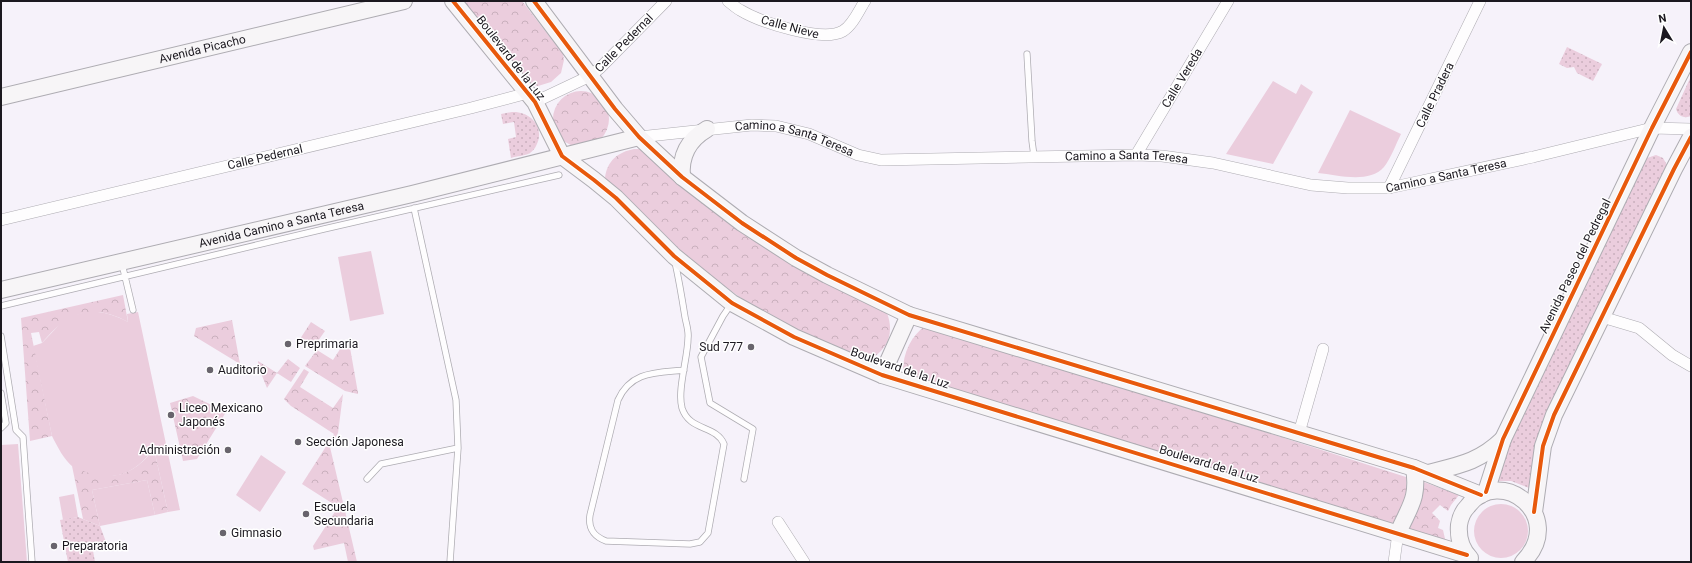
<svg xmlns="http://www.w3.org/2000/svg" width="1692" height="563" font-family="Roboto,sans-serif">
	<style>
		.grass { fill: #ebcddd }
		.park { fill: url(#park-crowns) }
		.garden { fill: url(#garden-dots) }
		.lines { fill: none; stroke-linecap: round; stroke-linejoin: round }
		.lane-casing { stroke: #aeacb2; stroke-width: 7 }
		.street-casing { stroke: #aeacb2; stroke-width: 12 }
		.secondary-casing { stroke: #aeacb2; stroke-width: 18 }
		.lane { stroke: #fefdfe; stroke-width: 5.5 }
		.street { stroke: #fefdfe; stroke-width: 11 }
		.secondary { stroke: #f7f5f7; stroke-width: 16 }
		.cycleway-casing { stroke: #fff; stroke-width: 6 }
		.cycleway { stroke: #e8590c; stroke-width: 4 }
		.poi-dot { fill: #68646c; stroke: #fff; stroke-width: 1.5 }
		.labels { text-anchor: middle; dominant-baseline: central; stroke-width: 3; stroke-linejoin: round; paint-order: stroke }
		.street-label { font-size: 12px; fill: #1b181f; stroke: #fff }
		.poi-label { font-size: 12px; fill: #1b181f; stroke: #fff; text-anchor: start }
	</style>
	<defs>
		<pattern id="park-crowns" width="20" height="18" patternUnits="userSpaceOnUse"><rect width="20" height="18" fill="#ebcddd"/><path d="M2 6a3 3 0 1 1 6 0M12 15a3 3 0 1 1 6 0" fill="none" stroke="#c9afbd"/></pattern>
		<pattern id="garden-dots" width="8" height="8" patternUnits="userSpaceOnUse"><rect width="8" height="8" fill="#ebcddd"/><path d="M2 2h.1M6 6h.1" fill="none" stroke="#c9afbd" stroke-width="1.8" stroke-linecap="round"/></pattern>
	</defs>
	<rect width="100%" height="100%" fill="#f6f2fa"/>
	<path class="grass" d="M1273 81 1296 94 1301 84 1313 92 1273 164 1226 154Z
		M1350 110 1401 134C1396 144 1391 158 1384 167 1369 184 1338 175 1318 173Z
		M371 251 384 314 350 321 338 257Z
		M89 311C104 312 115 315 128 322L127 314 138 312 180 510 168 512 154 449C147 457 140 465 131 470 114 480 89 478 73 467 64 460 57 446 52 436L33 346 42 343 61 323 72 316Z
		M18 444 27 562H1V445Z
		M261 455 286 472 260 512 236 495Z
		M147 480 155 515 100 526 92 490Z
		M74 494 78 517 63 520 59 497Z
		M1474 531a27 27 0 1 1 54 0a27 27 0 1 1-54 0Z"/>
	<path class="park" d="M462 1H522L563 54 564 60 561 73 551 82 538 86 532 85Z
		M553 119a28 28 0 1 1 56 0a28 28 0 1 1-56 0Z
		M634 149H641L827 283 887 313C895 334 887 352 866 361 820 343 774 322 734 293 686 260 646 218 605 178 607 161 618 152 634 149Z
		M123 295 128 322C93 302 66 313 42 343L39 332 31 333 52 436 30 441 21 318Z
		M232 320 240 364 194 336 196 328Z
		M311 322 325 331 313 348 300 339Z
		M927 324 1406 477C1408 495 1403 511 1391 525L903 376C902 354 910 337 927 324Z
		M349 342 358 393V394L345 391 305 366 317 350 333 360 344 343Z
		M288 359 300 368 291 382 277 373 267 388 258 366V361L277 373Z
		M304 369 309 372 300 387 333 408 343 394 338 433 330 447 357 562H348L344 543 314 550 313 546 338 507 302 484 334 434 291 406 284 399Z
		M193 396 226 412 197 459 183 461 170 403Z
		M154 449 168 512 155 515 147 480 92 490 100 526 83 519 72 466C105 483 131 479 154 449Z
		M1421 481 1459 495 1451 505 1448 511 1440 505 1432 513 1440 521 1438 528 1443 530 1446 543 1404 531C1418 516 1423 501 1421 481Z"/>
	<path class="garden" d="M1567 47 1602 64 1593 81 1577 73 1574 67 1567 68 1559 64Z
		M1691 76V116C1684 119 1678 116 1676 109Z
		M512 112C530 111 546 127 536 146 535 148 533 151 530 153 525 156 517 156 511 158L508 139 516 137 514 122 503 124 501 114Z
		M1656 155 1663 158 1667 165 1534 455 1529 488 1511 481H1493L1505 448 1529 401 1647 158Z
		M78 517 100 526 106 542 92 545 95 562H68L60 520Z"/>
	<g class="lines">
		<g class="lane-casing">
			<path id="lane" d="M1027 54 1032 141 1034 156
				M414 208 456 400 458 448 450 562
				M675 262C679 280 682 298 685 317 686 323 689 331 688 338 688 357 677 390 682 408 689 431 716 425 724 444L708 533 700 542 690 544 606 541C593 536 588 528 590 515L618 400C631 371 656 373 684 370
				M122 264 133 310
				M732 303 723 316 701 357 710 403 753 429 744 479
				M1 306 324 229 559 175
				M1 336 16 430 23 437 32 562
				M1 393 6 423 1 428
				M367 479 381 464 458 448"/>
		</g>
		<g class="street-casing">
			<g id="street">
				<path d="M728 1C732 4 736 8 740 10 760 22 823 43 843 31 853 25 859 10 865 1"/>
				<path d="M535 102 590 76 600 68 666 1"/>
				<path id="s1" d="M639 137 752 125 776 126 809 134 858 155 881 160 1136 155 1162 156 1213 163 1311 185 1348 188H1389L1533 157 1652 128 1691 129"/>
				<path d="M1136 155 1228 1"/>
				<path d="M1389 188 1480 1"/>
				<path d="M1 220 471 108 528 93"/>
				<path d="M1602 317 1639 328 1672 355 1691 366"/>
				<path d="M1299 433 1323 349"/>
				<path d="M778 522 804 562"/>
				<path d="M1394 562 1398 533"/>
			</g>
		</g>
		<g class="secondary-casing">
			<g id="secondary">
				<path d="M453 1 535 102 562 156 594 180 616 198 674 256 732 303 794 337 882 375 1467 555"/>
				<path d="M534 1 615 109 639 137 682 177 742 223 796 258 827 275 909 315 1414 468 1481 495"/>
				<path id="s2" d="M1 97 404 1"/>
				<path d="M682 177C680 156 688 140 707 129"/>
				<path id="s3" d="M1 290 412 194 639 137"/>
				<path d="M882 375 909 315"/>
				<path d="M1428 473C1460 465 1479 462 1503 439"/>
				<path d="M1486 492 1503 439 1652 128 1691 52"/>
				<path d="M1534 512 1543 446 1554 415 1674 169 1691 137"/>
				<path d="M1398 533C1409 507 1419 499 1414 468"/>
				<path d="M1470 558C1461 549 1458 537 1459 525 1460 518 1463 511 1468 506 1500 464 1568 516 1523 562"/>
			</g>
		</g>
		<use href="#lane" class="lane"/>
		<use href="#street" class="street"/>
		<use href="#secondary" class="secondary"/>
		<g class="cycleway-casing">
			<path id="cycleway" d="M453 1 535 102 562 156 594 180 616 198 674 256 732 303 794 337 882 375 1467 555
				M534 1 615 109 639 137 682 177 742 223 796 258 827 275 909 315 1414 468 1481 495
				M1486 492 1503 439 1652 128 1691 52
				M1534 512 1543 446 1554 415 1674 169 1691 137"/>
		</g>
		<use href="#cycleway" class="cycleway"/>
	</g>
	<g class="poi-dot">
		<circle cx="288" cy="344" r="4"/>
		<circle cx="751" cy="347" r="4"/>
		<circle cx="210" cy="370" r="4"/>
		<circle cx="171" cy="415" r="4"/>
		<circle cx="298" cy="442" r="4"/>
		<circle cx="228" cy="450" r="4"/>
		<circle cx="306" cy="514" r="4"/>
		<circle cx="223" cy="533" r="4"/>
		<circle cx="54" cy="546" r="4"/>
	</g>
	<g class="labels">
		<g class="street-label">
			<text transform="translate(790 27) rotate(15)">Calle Nieve</text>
			<text transform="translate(624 43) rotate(-45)">Calle Pedernal</text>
			<text stroke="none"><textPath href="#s2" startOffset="207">Avenida Picacho</textPath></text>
			<text transform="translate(511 58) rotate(52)">Boulevard de la Luz</text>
			<text transform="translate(1182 78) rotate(-59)">Calle Vereda</text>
			<text transform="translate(1435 95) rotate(-64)">Calle Pradera</text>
			<text stroke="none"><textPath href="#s1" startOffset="158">Camino a Santa Teresa</textPath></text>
			<text transform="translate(265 157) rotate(-13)">Calle Pedernal</text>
			<text stroke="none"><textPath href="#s1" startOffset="494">Camino a Santa Teresa</textPath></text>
			<text stroke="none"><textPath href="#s1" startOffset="818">Camino a Santa Teresa</textPath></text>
			<text stroke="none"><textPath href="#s3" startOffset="288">Avenida Camino a Santa Teresa</textPath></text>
			<text transform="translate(1575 266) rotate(-64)">Avenida Paseo del Pedregal</text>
			<text transform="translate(900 368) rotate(19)">Boulevard de la Luz</text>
			<text transform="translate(1209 464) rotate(17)">Boulevard de la Luz</text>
		</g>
		<g class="poi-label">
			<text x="296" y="344">Preprimaria</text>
			<text x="743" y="347" text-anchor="end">Sud 777</text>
			<text x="218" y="370">Auditorio</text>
			<text x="179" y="408">Liceo Mexicano<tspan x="179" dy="14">Japonés</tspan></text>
			<text x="306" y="442">Sección Japonesa</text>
			<text x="220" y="450" text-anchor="end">Administración</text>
			<text x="314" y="507">Escuela<tspan x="314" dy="14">Secundaria</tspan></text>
			<text x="231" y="533">Gimnasio</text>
			<text x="62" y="546">Preparatoria</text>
		</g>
	</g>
	<rect width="1692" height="563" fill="none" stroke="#1b181f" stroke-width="4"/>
	<g transform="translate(1664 28) rotate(350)" stroke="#ffffff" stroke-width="3" paint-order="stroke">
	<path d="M0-3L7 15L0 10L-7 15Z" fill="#1b181f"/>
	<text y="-6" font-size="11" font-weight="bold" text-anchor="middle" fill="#1b181f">N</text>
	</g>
</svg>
